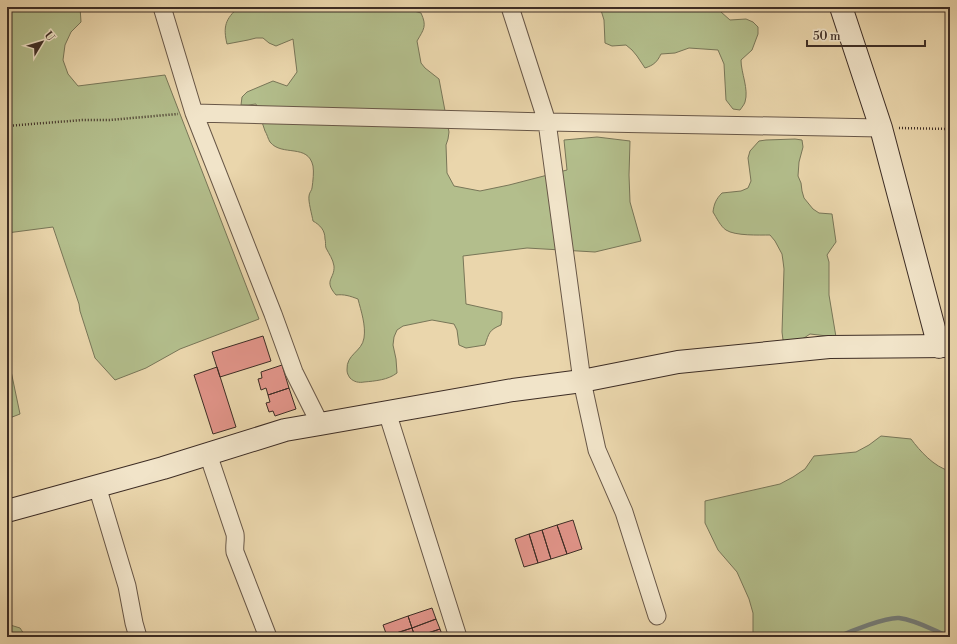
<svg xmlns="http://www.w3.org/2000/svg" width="957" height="644" font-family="'Libre Bodoni',serif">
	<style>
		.green { fill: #b3be8c; stroke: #787658 }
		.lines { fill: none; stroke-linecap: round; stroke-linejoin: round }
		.stream { stroke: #767f7b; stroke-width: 4.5 }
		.building { fill: #e19489; stroke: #3d2d25 }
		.street-casing { stroke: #685747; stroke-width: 19 }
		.secondary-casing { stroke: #3d2d25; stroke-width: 24 }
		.path { stroke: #3d2d25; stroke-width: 2.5; stroke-dasharray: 1 2; stroke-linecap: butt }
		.street { stroke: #f1e4c9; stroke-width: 17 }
		.secondary { stroke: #f1e4c9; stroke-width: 22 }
	</style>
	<rect width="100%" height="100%" fill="#ead6ac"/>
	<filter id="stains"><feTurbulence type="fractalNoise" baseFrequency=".005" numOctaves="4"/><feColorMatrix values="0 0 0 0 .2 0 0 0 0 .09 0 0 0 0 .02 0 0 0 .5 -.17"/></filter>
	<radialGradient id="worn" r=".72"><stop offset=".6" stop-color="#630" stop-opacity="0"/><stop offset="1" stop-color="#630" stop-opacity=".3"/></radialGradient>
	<path class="green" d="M7 7H80L81 22 71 32 65 45 63 60 68 74 78 86 165 75 259 319 180 349 146 368 115 380 95 358 80 311 79 304 53 227 7 233Z
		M239 7H412L414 11 421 13C427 26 424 29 417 41L421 63 425 68 439 79 449 132 448 139 446 145 447 173 454 186 480 191 509 185 567 170 564 140 597 137 630 141 629 175 630 202 641 241 595 252 527 248 463 256 466 304 502 312V318L501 325C489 330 489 333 485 345L466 348 459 345 457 330 454 324 432 320 403 326 397 330 394 337 393 345 396 359 397 373C388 380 375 381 364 382 359 383 354 382 350 378 348 375 347 373 347 370 346 354 362 352 364 338 366 325 361 311 358 299 350 296 344 294 336 295 323 280 335 279 334 266 333 259 329 254 326 248 325 245 326 242 325 239 325 230 320 225 313 221 312 215 308 201 309 196 309 193 312 190 312 188 313 181 314 172 313 166 308 143 282 157 270 142 268 139 267 134 265 131 262 122 259 113 256 104L248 105H241L242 97 247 92 273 81 287 86 297 72 293 39 276 46 269 43 263 38H256L248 40 227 44C223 27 225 19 239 7Z
		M600 7H720L721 12 730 20 746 19 753 22 758 27V34L752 50 741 60C741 73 749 89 745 102 744 105 742 107 740 110L733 109 726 100 724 64 718 50 689 48 675 53 661 54C657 62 654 65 645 68L637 56 632 50 626 45 612 46 605 43 604 20Z
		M795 139 802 140 803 147 799 162 798 176 801 183 802 191 804 198 813 209 819 213 832 214 836 242 831 249 827 255 829 262V295L836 337 810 334 804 338 797 341 789 342 783 340 782 332 784 269 783 261 782 254 775 241 770 235C759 235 735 236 726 230 721 227 716 217 713 212 714 204 716 199 722 193L741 191 748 188 751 181 748 158 750 151 759 141 766 140Z
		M7 371H11L20 414 7 419Z
		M881 436 911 439C920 451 934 467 950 471V637H753V613L749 599 737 572 718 550 705 523V501L780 484 793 477 805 469 814 456 856 452 869 445Z
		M7 624 20 628 26 637H7Z"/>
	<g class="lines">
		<path class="stream" d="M838 637C851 631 886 617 899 618 915 620 929 628 943 634L945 637"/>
	</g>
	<path class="building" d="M263 336 271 361 220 377 212 352Z
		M282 365 289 388 268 395 266 388 261 390 258 379 262 378 261 372Z
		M217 367 236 427 213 434 194 375Z
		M289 388 296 409 275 416 273 411 269 412 266 403 270 402 268 395Z
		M573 520 582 549 567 554 557 525Z
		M557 525 567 554 551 559 542 530Z
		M542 530 551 559 538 563 529 534Z
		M529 534 538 563 524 567 515 539Z
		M432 608 436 619 412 628 408 616Z
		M408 616 412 628 387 636 383 625Z
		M436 619 440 629 415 637 412 628Z
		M412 628 415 637H387V636Z
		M440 629 443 637H417Z"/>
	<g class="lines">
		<g class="street-casing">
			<path id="street" d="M162 7 194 113 273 314 294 372 320 424
				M510 7 547 122 582 381 597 450 624 512 657 616
				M194 113 547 122 881 128
				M387 412 458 637
				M208 454 235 534C236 540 234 546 235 552L268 637
				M97 486 127 586 134 623 138 637"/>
		</g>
		<g class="secondary-casing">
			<path id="secondary" d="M841 7 881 128 939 347
				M7 511 163 468 285 430 320 424 513 390 582 381 678 362 829 347 950 346"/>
		</g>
		<path class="path" d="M7 126 82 120H109L178 114
			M899 128 950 129"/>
		<use href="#street" class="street"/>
		<use href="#secondary" class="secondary"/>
	</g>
	<rect width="957" height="644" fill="none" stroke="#ead6ac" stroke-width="24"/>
	<rect x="8" y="8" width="941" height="628" fill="none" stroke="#3d2d25" stroke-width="2"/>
	<rect x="12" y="12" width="933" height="620" fill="none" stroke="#3d2d25"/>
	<g transform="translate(42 42) rotate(52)" stroke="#f1e4c9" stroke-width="3" paint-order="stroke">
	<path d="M0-3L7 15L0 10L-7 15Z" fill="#3d2d25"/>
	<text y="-6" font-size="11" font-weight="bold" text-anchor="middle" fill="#3d2d25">U</text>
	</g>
	<path d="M807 40v6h118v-6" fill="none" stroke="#3d2d25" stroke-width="2"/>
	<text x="813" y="40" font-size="12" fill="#3d2d25" stroke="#f1e4c9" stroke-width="3" paint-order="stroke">50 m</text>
	<rect width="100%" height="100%" filter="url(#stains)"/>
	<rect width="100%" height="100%" fill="url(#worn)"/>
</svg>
